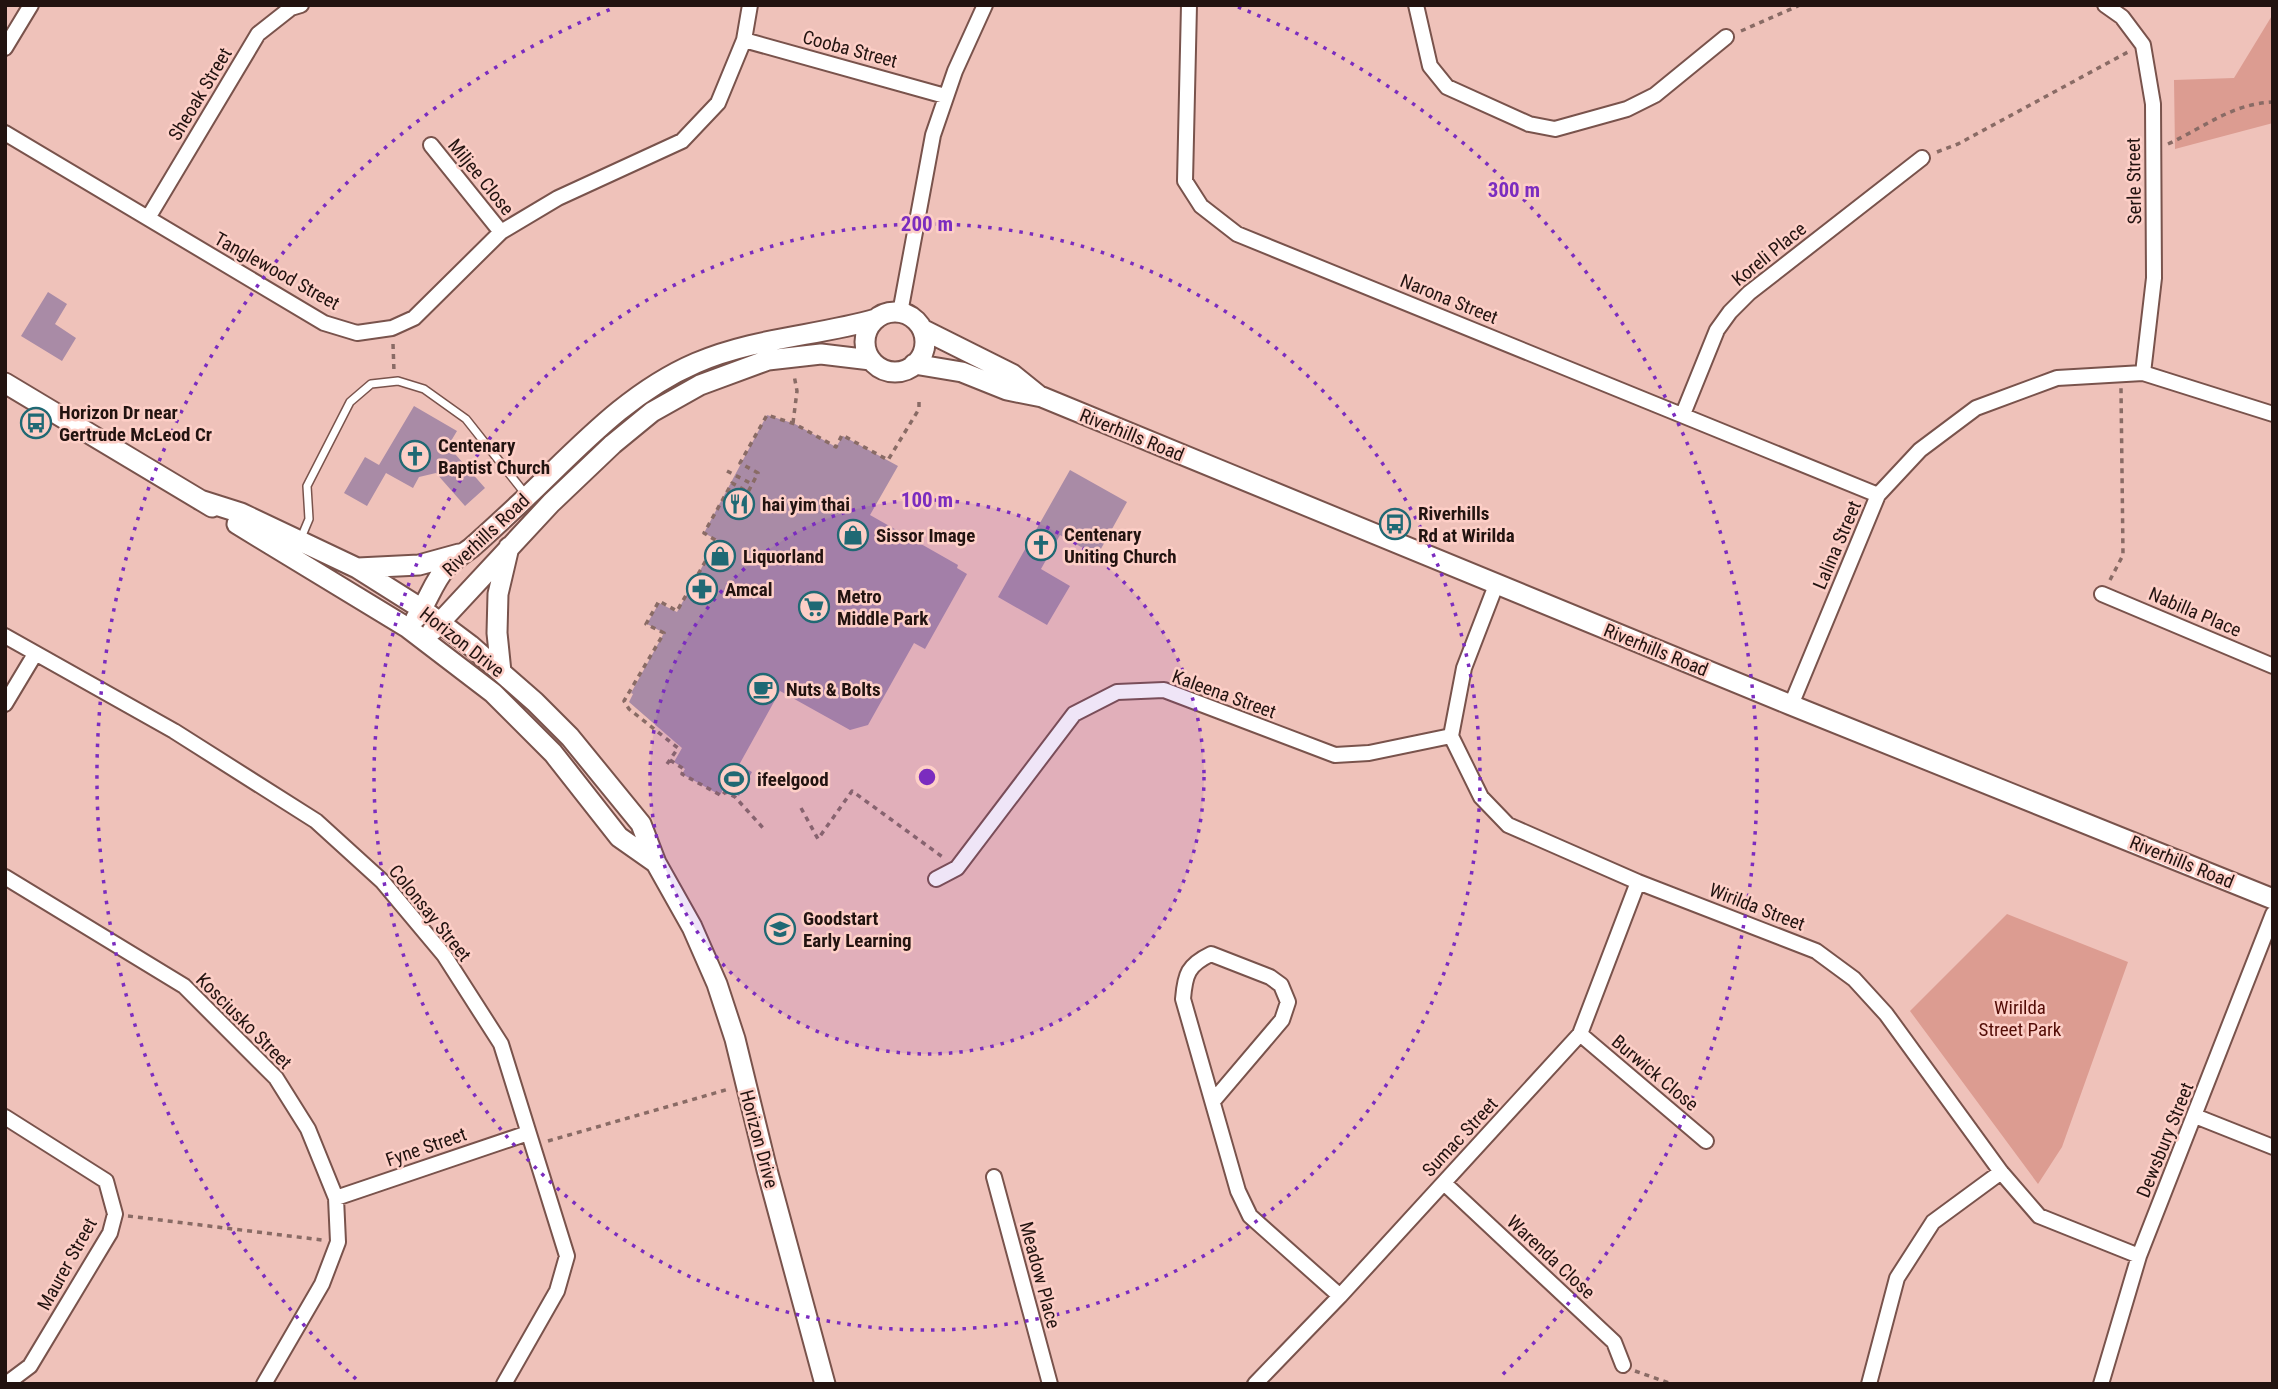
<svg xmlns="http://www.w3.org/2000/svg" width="2278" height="1389" font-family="'Roboto Condensed',sans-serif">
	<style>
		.green { fill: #dc9c91 }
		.building { fill: #a98ba6 }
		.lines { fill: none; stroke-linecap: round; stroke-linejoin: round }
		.lane-casing { stroke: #79534c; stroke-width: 10 }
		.street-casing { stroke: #79534c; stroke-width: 18 }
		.secondary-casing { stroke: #79534c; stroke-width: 23 }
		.path { stroke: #896b65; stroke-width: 3.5; stroke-dasharray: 5 5; stroke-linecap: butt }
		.lane { stroke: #fff; stroke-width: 7 }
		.street { stroke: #fff; stroke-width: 14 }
		.secondary { stroke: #fff; stroke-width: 19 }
		.ring { fill: none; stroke: #7b2cbf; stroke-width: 3.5; stroke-dasharray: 3.5 7 }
		.labels { text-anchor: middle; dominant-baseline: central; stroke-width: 5; stroke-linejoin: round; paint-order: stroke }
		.street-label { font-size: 19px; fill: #221310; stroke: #fdcfc7 }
		.poi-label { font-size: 19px; font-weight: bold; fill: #221310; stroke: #fdcfc7; text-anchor: start }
		.park-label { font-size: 19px; fill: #530c06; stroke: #fdcfc7 }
		.centre { fill: #7b2cbf; stroke: #fdcfc7; stroke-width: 3.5 }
		.ring-label { font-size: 21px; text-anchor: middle; font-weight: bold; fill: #7b2cbf; stroke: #fdcfc7; stroke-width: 5; stroke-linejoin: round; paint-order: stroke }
	</style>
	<rect width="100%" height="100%" fill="#efc2ba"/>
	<path class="green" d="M2273 14V123L2175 149 2174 80 2234 78Z
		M2007 914 2128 962 2062 1147 2038 1184 1910 1011Z"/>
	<path class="building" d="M48 292 67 304 55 324 76 338 62 361 21 336Z
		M414 406 457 431 448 446 485 488 465 506 436 473 419 477 413 488 386 473 367 506 344 493 365 457 379 465Z
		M767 415 795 424 836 447 843 436 898 466 870 515 958 565 957 568 967 574 925 649 914 643 868 725 850 730 780 691 739 765 752 772 739 796 724 788 720 795 682 774 685 769 674 762 682 748 629 702 633 694 631 693 664 633 647 624 659 603 677 612 717 540 704 533Z
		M1070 470 1127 502 1097 556 1060 535 1041 569 1070 586 1047 625 998 597Z"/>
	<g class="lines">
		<g class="lane-casing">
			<path id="lane" d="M301 538 309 519 307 486 350 402 371 384 398 381 424 389 466 419 527 496"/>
		</g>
		<g class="street-casing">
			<path id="street" d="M1189 5 1185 181 1201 206 1237 234 1878 495
				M1416 5 1430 66 1447 87 1529 124 1555 129 1627 109 1655 95 1726 37
				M2105 5 2122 17 2143 45 2153 104 2154 278 2143 373
				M744 40 945 96
				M5 48 31 5
				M5 133 324 323 357 333 392 328 414 318 501 232 558 198 682 141 718 103 744 40 750 5
				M431 145 501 232
				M148 218 258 34 291 8 301 5
				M900 313 933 135 955 71 985 5
				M1683 414 1717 330 1730 312 1749 293 1922 158
				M1496 585 1464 668 1451 736 1481 797 1508 825 1638 882 1816 951 1854 979 1886 1014 2001 1172 2039 1216 2139 1256
				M2102 594 2273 666
				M5 636 174 731 316 821 382 881 444 955 501 1044 567 1256 557 1291 504 1384
				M5 704 35 654
				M1791 705 1878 495 1920 450 1976 408 2057 378 2143 373 2273 414
				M5 877 184 986 276 1078 308 1129 336 1198 338 1242 322 1284 264 1384
				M936 879 957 868 1074 714 1117 692 1164 690 1335 755 1369 753 1451 736
				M1580 1034 1706 1141
				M1214 1100 1282 1020 1288 1002 1281 985 1270 977 1211 954C1188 965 1185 974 1183 999L1238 1191 1250 1216 1340 1296
				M2195 1116 2273 1147
				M5 1117 106 1181 115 1214 110 1233 30 1366 6 1384
				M994 1177 1050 1384
				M1444 1183 1614 1342 1623 1365
				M336 1198 528 1133
				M1255 1384 1340 1296 1580 1034 1638 882
				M1869 1384 1897 1278 1933 1222 2001 1172
				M2101 1384 2139 1256 2273 914"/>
		</g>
		<g class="secondary-casing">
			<path id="secondary" d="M865 342a30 30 0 1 1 60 0a30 30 0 1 1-60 0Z
				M922 329 1012 374 1038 395
				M914 364 962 372 1007 390 1042 397 1791 705 2273 899
				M5 383 212 507
				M200 500 241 513 357 568 422 609 470 645 535 702 570 737 641 824 656 863 692 927 717 984 735 1039 767 1170 825 1384
				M237 524 408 628 493 693 553 753 619 837 656 863
				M358 568 419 565 459 554
				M416 618C428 602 433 582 446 568 453 560 463 554 471 548 487 534 503 519 518 505 574 453 624 394 696 363 754 338 817 336 876 319
				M432 631 551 503 613 444 652 412 700 385 768 360 821 354 871 360
				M501 672 497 633 498 594 509 547"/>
		</g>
		<path class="path" d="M1741 31 1800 5
			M2168 144C2205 127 2231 104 2273 102
			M1937 152 1958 144 2128 52
			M393 344 394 372
			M793 423 797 391 794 375
			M727 471 752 484
			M2110 580 2123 555 2121 388
			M670 760 684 769 682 774 722 796 725 792 735 797 764 829
			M667 764 678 748 629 709 624 701 664 633 646 624 659 601 677 611 717 541 704 533 732 483 748 492 758 473 740 463 767 415 795 424 836 447 842 435 888 460 919 409V401
			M801 808 818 839 852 791 944 858
			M548 1141 729 1089
			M128 1216 322 1240
			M1635 1371 1672 1384"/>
		<use href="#lane" class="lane"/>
		<use href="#street" class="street"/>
		<use href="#secondary" class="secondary"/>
	</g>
	<circle cx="927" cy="777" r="277" fill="#7b2cbf" fill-opacity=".12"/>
	<g class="ring">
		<circle cx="927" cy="777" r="277"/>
		<circle cx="927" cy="777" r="553"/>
		<path d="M356 1379A830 830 0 0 1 616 7M1238 7A830 830 0 0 1 1498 1379"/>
	</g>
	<defs>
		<g id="bus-ring" transform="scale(1.575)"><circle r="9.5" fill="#fdcfc7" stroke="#206974" stroke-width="1.5"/><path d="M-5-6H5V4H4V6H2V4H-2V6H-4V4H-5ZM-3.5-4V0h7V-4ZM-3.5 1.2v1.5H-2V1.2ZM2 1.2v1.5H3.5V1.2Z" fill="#206974"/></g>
		<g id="church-ring" transform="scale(1.575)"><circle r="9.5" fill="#fdcfc7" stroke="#206974" stroke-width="1.5"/><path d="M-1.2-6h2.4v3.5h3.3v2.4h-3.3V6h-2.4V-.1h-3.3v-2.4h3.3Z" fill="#206974"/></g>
		<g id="restaurant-ring" transform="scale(1.575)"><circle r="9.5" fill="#fdcfc7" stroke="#206974" stroke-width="1.5"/><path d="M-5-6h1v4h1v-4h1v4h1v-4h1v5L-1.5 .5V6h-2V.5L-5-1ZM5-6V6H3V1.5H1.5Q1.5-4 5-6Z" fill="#206974"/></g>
		<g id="shop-ring" transform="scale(1.575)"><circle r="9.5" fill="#fdcfc7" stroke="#206974" stroke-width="1.5"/><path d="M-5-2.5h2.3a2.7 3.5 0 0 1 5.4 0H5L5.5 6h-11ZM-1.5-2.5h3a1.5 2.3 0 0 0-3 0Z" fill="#206974"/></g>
		<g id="pharmacy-ring" transform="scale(1.575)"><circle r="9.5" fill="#fdcfc7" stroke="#206974" stroke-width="1.5"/><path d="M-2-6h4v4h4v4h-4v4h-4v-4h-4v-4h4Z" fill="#206974"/></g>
		<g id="supermarket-ring" transform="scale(1.575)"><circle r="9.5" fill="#fdcfc7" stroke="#206974" stroke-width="1.5"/><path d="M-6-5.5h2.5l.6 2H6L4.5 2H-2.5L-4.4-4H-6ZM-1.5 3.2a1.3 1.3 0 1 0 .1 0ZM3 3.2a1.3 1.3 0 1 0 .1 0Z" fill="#206974"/></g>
		<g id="cafe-ring" transform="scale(1.575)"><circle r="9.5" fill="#fdcfc7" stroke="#206974" stroke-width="1.5"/><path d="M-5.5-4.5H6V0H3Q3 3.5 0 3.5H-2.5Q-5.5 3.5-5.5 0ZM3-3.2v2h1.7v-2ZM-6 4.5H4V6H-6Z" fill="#206974"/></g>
		<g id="stadium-ring" transform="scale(1.575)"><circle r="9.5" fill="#fdcfc7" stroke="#206974" stroke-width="1.5"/><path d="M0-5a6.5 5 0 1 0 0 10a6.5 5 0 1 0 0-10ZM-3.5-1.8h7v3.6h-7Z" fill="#206974"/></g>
		<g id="school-ring" transform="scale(1.575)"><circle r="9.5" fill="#fdcfc7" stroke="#206974" stroke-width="1.5"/><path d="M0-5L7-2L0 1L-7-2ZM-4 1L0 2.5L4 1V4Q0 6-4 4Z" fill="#206974"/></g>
	</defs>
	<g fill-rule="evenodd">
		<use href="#bus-ring" x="36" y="423"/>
		<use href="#church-ring" x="415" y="456"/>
		<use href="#restaurant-ring" x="739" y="504"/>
		<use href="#bus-ring" x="1395" y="524"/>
		<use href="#shop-ring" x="853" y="535"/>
		<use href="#church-ring" x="1041" y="545"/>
		<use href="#shop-ring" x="720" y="556"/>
		<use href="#pharmacy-ring" x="702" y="589"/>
		<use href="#supermarket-ring" x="814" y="607"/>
		<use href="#cafe-ring" x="763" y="689"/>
		<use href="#stadium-ring" x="734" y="779"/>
		<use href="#school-ring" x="780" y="929"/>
	</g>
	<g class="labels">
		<g class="street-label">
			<text transform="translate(850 49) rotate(15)">Cooba Street</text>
			<text transform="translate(200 94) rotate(-59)">Sheoak Street</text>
			<text transform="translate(481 177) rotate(51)">Miljee Close</text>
			<text transform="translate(2134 181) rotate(-91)">Serle Street</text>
			<text transform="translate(1769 254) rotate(-39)">Koreli Place</text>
			<text transform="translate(277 271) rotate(29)">Tanglewood Street</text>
			<text transform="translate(1449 299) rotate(22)">Narona Street</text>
			<text transform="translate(1132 435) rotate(22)">Riverhills Road</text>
			<text transform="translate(486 535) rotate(-43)">Riverhills Road</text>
			<text transform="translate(1837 545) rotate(-67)">Lalina Street</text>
			<text transform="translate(2195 612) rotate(23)">Nabilla Place</text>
			<text transform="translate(462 642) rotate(38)">Horizon Drive</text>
			<text transform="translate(1656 650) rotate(22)">Riverhills Road</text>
			<text transform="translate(1224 694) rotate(20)">Kaleena Street</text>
			<text transform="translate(2182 862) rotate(22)">Riverhills Road</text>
			<text transform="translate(1757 907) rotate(21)">Wirilda Street</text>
			<text transform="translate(430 913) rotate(51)">Colonsay Street</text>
			<text transform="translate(244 1021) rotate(45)">Kosciusko Street</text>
			<text transform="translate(1655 1073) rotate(40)">Burwick Close</text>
			<text transform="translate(1460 1137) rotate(-47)">Sumac Street</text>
			<text transform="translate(759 1139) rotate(75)">Horizon Drive</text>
			<text transform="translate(2165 1140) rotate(-68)">Dewsbury Street</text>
			<text transform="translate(426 1147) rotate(-19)">Fyne Street</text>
			<text transform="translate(1551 1257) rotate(43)">Warenda Close</text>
			<text transform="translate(67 1264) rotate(-61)">Maurer Street</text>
			<text transform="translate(1040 1275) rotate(75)">Meadow Place</text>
		</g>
		<g class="poi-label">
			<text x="59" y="412">Horizon Dr near<tspan x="59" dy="22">Gertrude McLeod Cr</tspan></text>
			<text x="438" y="445">Centenary<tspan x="438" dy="22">Baptist Church</tspan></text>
			<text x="762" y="504">hai yim thai</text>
			<text x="1418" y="513">Riverhills<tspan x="1418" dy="22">Rd at Wirilda</tspan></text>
			<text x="1064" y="534">Centenary<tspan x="1064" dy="22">Uniting Church</tspan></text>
			<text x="876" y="535">Sissor Image</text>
			<text x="743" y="556">Liquorland</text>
			<text x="725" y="589">Amcal</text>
			<text x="837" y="596">Metro<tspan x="837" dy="22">Middle Park</tspan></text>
			<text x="786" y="689">Nuts &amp; Bolts</text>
			<text x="757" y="779">ifeelgood</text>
			<text x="803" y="918">Goodstart<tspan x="803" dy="22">Early Learning</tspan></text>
		</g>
		<g class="park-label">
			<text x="2020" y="1007">Wirilda<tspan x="2020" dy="22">Street Park</tspan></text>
		</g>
	</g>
	<circle cx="927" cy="777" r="10" class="centre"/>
	<g class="ring-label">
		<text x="1514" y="197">300 m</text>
		<text x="927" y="231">200 m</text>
		<text x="927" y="507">100 m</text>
	</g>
	<rect width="2278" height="1389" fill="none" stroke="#221310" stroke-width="14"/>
</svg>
